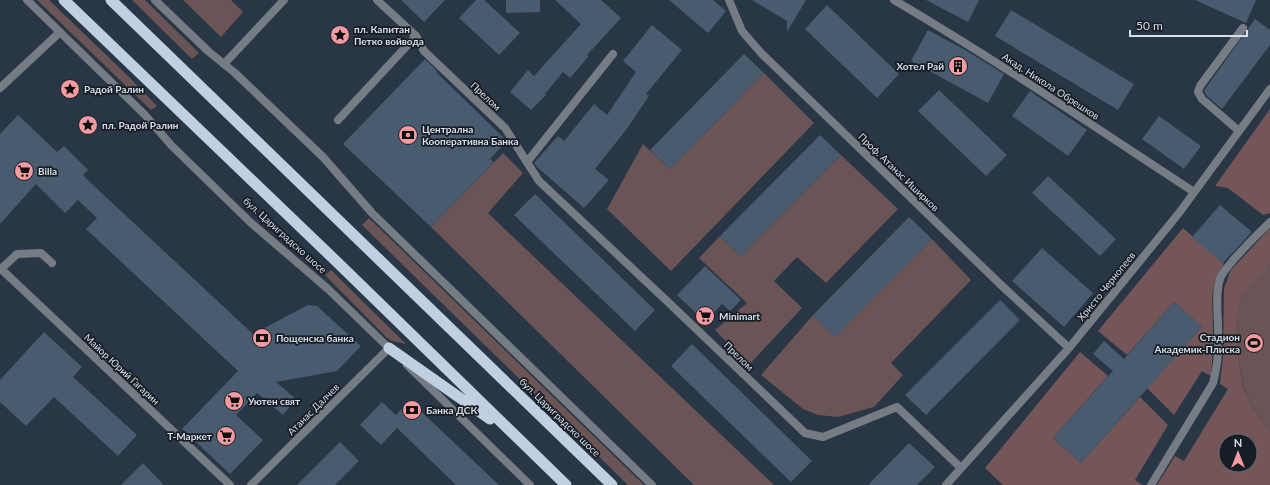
<svg xmlns="http://www.w3.org/2000/svg" width="1270" height="485" font-family="Lato,sans-serif">
	<style>
		.green { fill: #6a5455 }
		.forest { fill: #755658; fill-rule: evenodd }
		.building { fill: #485b6f }
		.lines { fill: none; stroke-linecap: round; stroke-linejoin: round }
		.service { stroke: #757c83; stroke-width: 8 }
		.minor { stroke: #757c83; stroke-width: 8 }
		.tertiary { stroke: #757c83; stroke-width: 8 }
		.trunk { stroke: #c0d0e1; stroke-width: 11 }
		.labels { text-anchor: middle; dominant-baseline: central; stroke-width: 3.5; stroke-linejoin: round; paint-order: stroke }
		.poi-label { font-size: 10px; font-weight: bold; fill: #d7dfe9; stroke: #171d24; text-anchor: start }
		.street-label { font-size: 10px; fill: #d7dfe9; stroke: #171d24 }
	</style>
	<rect width="100%" height="100%" fill="#293645"/>
	<path class="green" d="M37 0H49L128 76 157 106 151 110Z
		M132 0H145L199 53 192 59Z
		M183 0H231L243 12 221 37Z
		M764 73 814 123 671 271 607 209 643 144 670 169Z
		M503 153 523 173 488 213 774 485H694L431 227Z
		M841 155 898 209 826 283 797 257 774 281 802 308 749 365 715 330 747 303 699 258 720 236 741 256Z
		M369 218 644 485H628L362 225Z
		M932 239 971 280 891 363 903 375 874 407 838 417 818 415 803 409 761 375 813 315 835 336Z
		M1270 245V431L1254 411 1243 386 1239 361 1237 337 1238 312 1242 293Z
		M331 270 406 344 392 341 387 338 325 275Z"/>
	<path class="forest" d="M1270 109V213L1263 215 1228 188 1215 186Z
		M1183 228 1224 264C1208 289 1213 301 1213 329 1214 345 1212 360 1211 376L1202 371 1174 415 1147 388 1202 327 1174 302 1127 355 1098 331Z
		M1270 228V263L1242 293 1238 312 1237 337 1239 361 1243 387 1254 411 1270 431V485H1157L1175 456 1184 461 1228 389 1220 384 1223 356 1224 288 1231 270ZM1226 441H1250V465H1226Z
		M1080 352 1108 376 1053 438 1081 463 1140 397 1168 425 1135 480 1143 485H1003L985 468Z"/>
	<path class="building" d="M401 0H445L424 22Z
		M476 0H484L520 33 499 55 459 18Z
		M506 0H540V12L506 13Z
		M555 0H601L621 18 587 55 589 56 570 78 563 72 545 94 546 95 531 110 510 92 528 70 534 76 581 24Z
		M669 0H713L726 11 708 33Z
		M752 0H806L787 32V21Z
		M926 0H979L968 22Z
		M1195 0H1256L1246 23Z
		M827 5 899 74 877 98 805 29Z
		M1011 10 1134 84 1118 110 995 36Z
		M1255 19 1270 30V45L1222 109 1206 95 1204 91 1205 89Z
		M652 25 682 50 646 94 649 96 626 130 595 169 609 180 584 208 537 167 534 163 558 136 564 141 594 104 607 115 636 72 623 61Z
		M928 30 967 51 1004 74 988 103 911 61Z
		M744 54 764 73 670 169 650 150Z
		M425 59 437 71 436 72 507 141 490 159 494 162 431 227 343 144Z
		M939 90 1007 155 986 176 918 111Z
		M1030 91 1087 130 1068 156 1012 116Z
		M18 115 57 152 64 146 88 170 83 175 93 185 253 334 308 305 317 306 361 346 337 371 276 382 296 399 283 415 257 393 236 415 263 440 230 474 182 429 238 371 86 229 97 218 78 200 65 213 36 184 0 224V134Z
		M1159 116 1201 146 1184 169 1142 139Z
		M820 135 841 155 741 256 720 236Z
		M1048 176 1116 239 1100 256 1032 193Z
		M535 194 655 310 635 331 514 215Z
		M1220 205 1252 232 1223 263 1192 237Z
		M909 217 932 239 835 337 813 315Z
		M1042 248 1093 293 1064 327 1012 281Z
		M705 266 741 300 730 311 722 304 705 322 677 295Z
		M1000 300 1020 320 926 415 905 395Z
		M1174 302 1202 327 1081 463 1053 438 1113 371 1093 354 1104 341 1124 359Z
		M44 332 82 367 73 377 137 435 118 456 54 397 26 426 0 402V380Z
		M692 344 812 461 791 482 671 366Z
		M410 400 428 418 499 485H456L397 428 381 445 360 425 382 402 396 415Z
		M340 442 359 461 335 485H297Z
		M909 443 935 467 917 485H868Z
		M143 463 164 485H121Z"/>
	<g class="lines">
		<path class="service" d="M338 120 416 36
			M1239 131 1202 99 1198 92 1200 86 1243 28
			M1 269 17 254 41 253 52 263
			M1151 485 1213 383C1218 365 1219 346 1218 328 1218 312 1215 294 1220 279 1225 265 1258 234 1270 222"/>
		<path class="minor" d="M27 0 145 115 171 145 250 222 328 289 393 352
			M155 0 208 51 235 73 323 157 372 213 652 485
			M377 0 416 36 424 51 505 128 539 181 668 302 805 433 823 437 897 407 961 468
			M729 0 742 31 761 53 1000 284 1069 348
			M894 0C996 60 1095 127 1194 192
			M527 162 613 54
			M0 268 230 485
			M407 365 530 485
			M251 485 389 348
			M946 485 1069 348 1179 213 1270 89"/>
		<path class="tertiary" d="M224 64 284 0
			M0 88 60 32"/>
		<path class="trunk" d="M64 0 337 262 566 485
			M111 0 205 91 612 485
			M389 348 490 419"/>
	</g>
	<defs>
		<g id="sight-disc" transform="scale(1)"><circle r="9.5" fill="#f49aa1" stroke="#171d24"/><path d="M0-6L1.8-2.2L6-1.7L2.9 1.2L3.7 5.4L0 3.3L-3.7 5.4L-2.9 1.2L-6-1.7L-1.8-2.2Z" fill="#111"/></g>
		<g id="building-disc" transform="scale(1)"><circle r="9.5" fill="#f49aa1" stroke="#171d24"/><path d="M-4-6H4V6H1V3H-1V6H-4ZM-2.5-4.3h1.7v1.8h-1.7ZM.8-4.3h1.7v1.8H.8ZM-2.5-1h1.7V.8h-1.7ZM.8-1h1.7V.8H.8Z" fill="#111"/></g>
		<g id="bank-disc" transform="scale(1)"><circle r="9.5" fill="#f49aa1" stroke="#171d24"/><path d="M-6-4H6V4H-6ZM0-2.3a2.3 2.3 0 1 0 0 4.6a2.3 2.3 0 1 0 0-4.6Z" fill="#111"/></g>
		<g id="supermarket-disc" transform="scale(1)"><circle r="9.5" fill="#f49aa1" stroke="#171d24"/><path d="M-6-5.5h2.5l.6 2H6L4.5 2H-2.5L-4.4-4H-6ZM-1.5 3.2a1.3 1.3 0 1 0 .1 0ZM3 3.2a1.3 1.3 0 1 0 .1 0Z" fill="#111"/></g>
		<g id="stadium-disc" transform="scale(1)"><circle r="9.5" fill="#f49aa1" stroke="#171d24"/><path d="M0-5a6.5 5 0 1 0 0 10a6.5 5 0 1 0 0-10ZM-3.5-1.8h7v3.6h-7Z" fill="#111"/></g>
	</defs>
	<g fill-rule="evenodd">
		<use href="#sight-disc" x="340" y="35"/>
		<use href="#building-disc" x="958" y="66"/>
		<use href="#sight-disc" x="70" y="89"/>
		<use href="#sight-disc" x="88" y="125"/>
		<use href="#bank-disc" x="408" y="135"/>
		<use href="#supermarket-disc" x="24" y="171"/>
		<use href="#supermarket-disc" x="705" y="316"/>
		<use href="#bank-disc" x="262" y="338"/>
		<use href="#stadium-disc" x="1254" y="343"/>
		<use href="#supermarket-disc" x="234" y="401"/>
		<use href="#bank-disc" x="412" y="410"/>
		<use href="#supermarket-disc" x="226" y="436"/>
	</g>
	<g class="labels">
		<g class="poi-label">
			<text x="354" y="29">пл. Капитан<tspan x="354" dy="12">Петко войвода</tspan></text>
			<text x="944" y="66" text-anchor="end">Хотел Рай</text>
			<text x="84" y="89">Радой Ралин</text>
			<text x="102" y="125">пл. Радой Ралин</text>
			<text x="422" y="129">Централна<tspan x="422" dy="12">Кооперативна Банка</tspan></text>
			<text x="38" y="171">Billa</text>
			<text x="719" y="316">Minimart</text>
			<text x="1240" y="337" text-anchor="end">Стадион<tspan x="1240" dy="12">Академик-Плиска</tspan></text>
			<text x="276" y="338">Пощенска банка</text>
			<text x="248" y="401">Уютен свят</text>
			<text x="426" y="410">Банка ДСК</text>
			<text x="212" y="436" text-anchor="end">Т-Маркет</text>
		</g>
		<g class="street-label">
			<text transform="translate(1051 86) rotate(33)">Акад. Никола Обрешков</text>
			<text transform="translate(486 96) rotate(43)">Прелом</text>
			<text transform="translate(899 172) rotate(44)">Проф. Атанас Иширков</text>
			<text transform="translate(285 235) rotate(42)">бул. Цариградско шосе</text>
			<text transform="translate(1106 286) rotate(-51)">Христо Чернопеев</text>
			<text transform="translate(739 356) rotate(44)">Прелом</text>
			<text transform="translate(122 369) rotate(43)">Майор Юрий Гагарин</text>
			<text transform="translate(313 409) rotate(-45)">Атанас Далчев</text>
			<text transform="translate(560 417) rotate(44)">бул. Цариградско шосе</text>
		</g>
	</g>
	<g transform="translate(1238 453)"><circle r="19" fill="#171d24" stroke="#646b73"/>
	<path d="M0-3L7 15L0 10L-7 15Z" fill="#f49aa1"/>
	<text y="-6" font-size="11" font-weight="bold" text-anchor="middle" fill="#d7dfe9">N</text>
	</g>
	<path d="M1130 30v6h117v-6" fill="none" stroke="#d7dfe9" stroke-width="2"/>
	<text x="1136" y="30" font-size="12" fill="#d7dfe9" stroke="#171d24" stroke-width="3" paint-order="stroke">50 m</text>
</svg>
